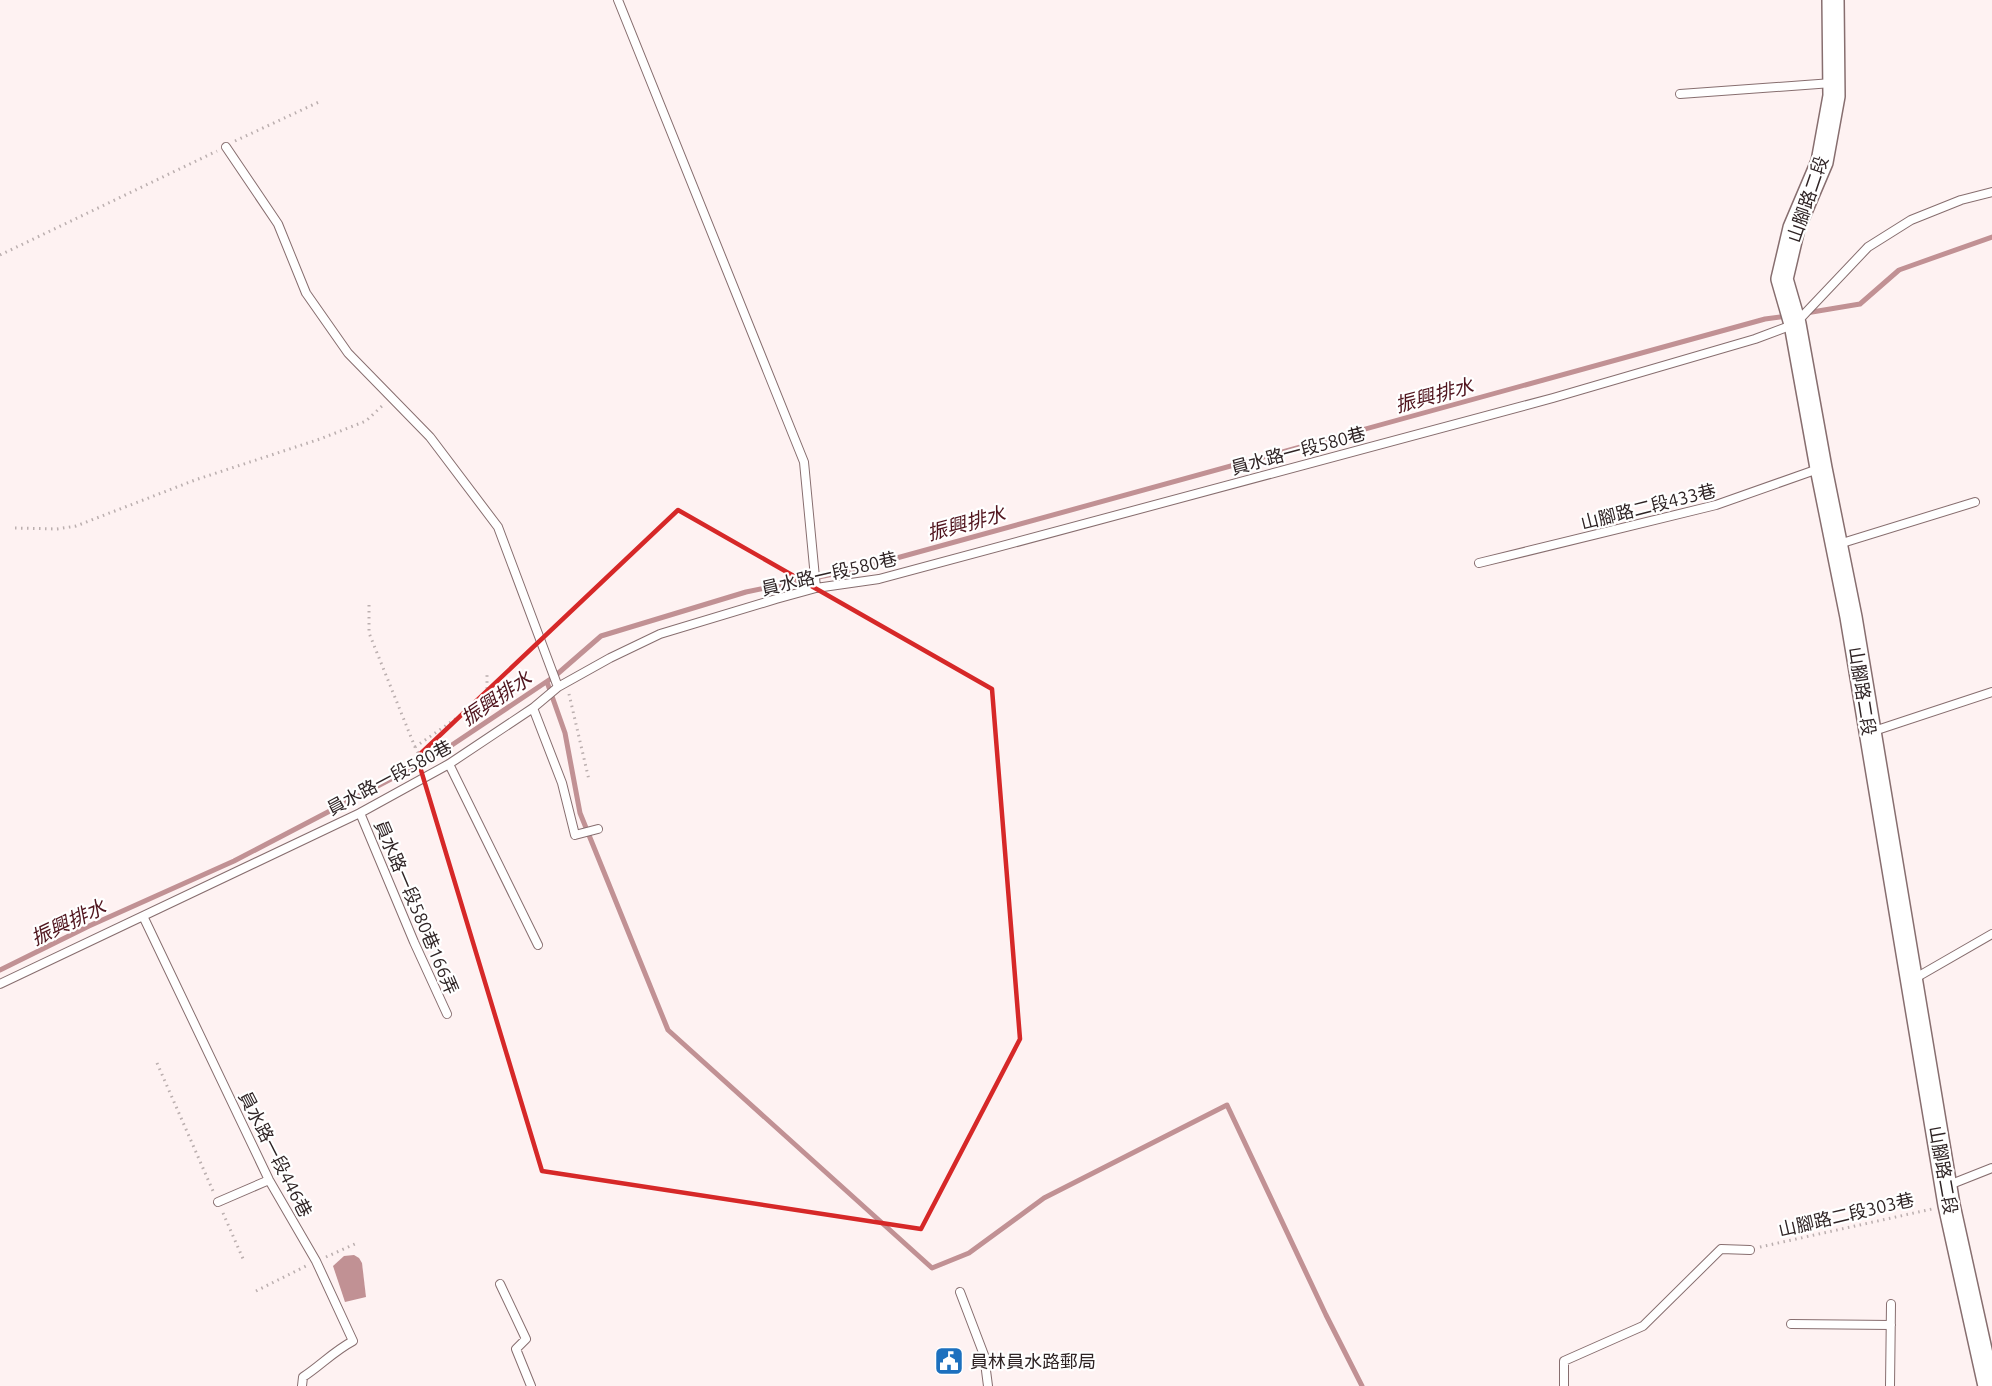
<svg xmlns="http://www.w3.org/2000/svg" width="1992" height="1386" font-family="Ubuntu,'Noto Sans TC',sans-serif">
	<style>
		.water { fill: #c19194 }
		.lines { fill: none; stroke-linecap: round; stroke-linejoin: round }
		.stream { stroke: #c19194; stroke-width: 5 }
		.service-casing { stroke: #876e6f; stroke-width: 10 }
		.secondary-casing { stroke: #876e6f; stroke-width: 24 }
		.path { stroke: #bbafaf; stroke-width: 3; stroke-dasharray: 1.5 4.5; stroke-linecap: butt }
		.service { stroke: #fff; stroke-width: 8 }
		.secondary { stroke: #fff; stroke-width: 21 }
		.marked { fill: none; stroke: #d62828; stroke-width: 4.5; stroke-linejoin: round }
		.labels { text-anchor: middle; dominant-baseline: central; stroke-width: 4.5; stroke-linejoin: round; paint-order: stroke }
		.street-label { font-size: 18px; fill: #2f2425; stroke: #fff }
		.poi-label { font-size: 18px; fill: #2f2425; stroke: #fff; text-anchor: start }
		.water-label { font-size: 20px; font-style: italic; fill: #50151e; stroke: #fff }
	</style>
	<rect width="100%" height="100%" fill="#fef2f2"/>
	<path class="water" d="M354 1255 359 1258 362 1263 366 1297 345 1302 333 1266 344 1256Z"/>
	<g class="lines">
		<path class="stream" d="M1806 313 1860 304 1899 270 1992 237
			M547 682 565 733 580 813 668 1030 932 1268 969 1253 1044 1198 1227 1105 1326 1315 1362 1386
			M0 970 89 926 234 861 437 755 555 676 601 636 746 592 853 570 1765 319 1788 316"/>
		<g class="service-casing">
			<path id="service" d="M618 0 804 462 816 588
				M1680 94 1832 83
				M226 147 278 224 306 293 348 353 430 437 498 527 558 687
				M1839 544 1975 502
				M1479 563 1716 505 1818 469
				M533 708 562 783 575 835 598 829
				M1871 732 1992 692
				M449 764 538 945
				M360 813 414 942 447 1014
				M143 916 269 1180 316 1261 353 1341C334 1351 320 1366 303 1377L302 1386
				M1912 980 1992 934
				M0 984 360 813 449 764 533 708 558 687 610 658 660 634 776 599 816 588 879 579 1553 398 1755 339 1795 324 1868 247 1911 220 1961 200 1992 192
				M1949 1185 1992 1168
				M218 1202 269 1180
				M500 1284 526 1339 516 1349 531 1386
				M960 1292 984 1355 988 1386
				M1791 1324 1891 1325
				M1564 1386V1361L1643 1326 1721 1249 1750 1250
				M1890 1386 1891 1304"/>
		</g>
		<g class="secondary-casing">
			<path id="secondary" d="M1833 0 1834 96 1822 162 1794 228 1782 279 1795 324 1821 468 1851 617 1949 1205 1989 1386"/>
		</g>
		<path class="path" d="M235 141 321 101
			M0 255 217 151
			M15 528 57 529 76 526 195 480 320 439 366 421 383 405
			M369 605V633L415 747 425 765
			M569 694 589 780
			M415 747 487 697V675
			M157 1063 213 1191
			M223 1213 244 1261
			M1760 1247 1932 1209
			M326 1257 357 1243
			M256 1291 306 1266"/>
		<use href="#service" class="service"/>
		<use href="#secondary" class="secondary"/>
	</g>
	<path class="marked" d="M678 510 992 689 1020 1039 921 1229 542 1171 417 757Z"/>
	<defs>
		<g id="civic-square" transform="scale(1.5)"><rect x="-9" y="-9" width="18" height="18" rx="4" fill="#1d70be" stroke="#fff"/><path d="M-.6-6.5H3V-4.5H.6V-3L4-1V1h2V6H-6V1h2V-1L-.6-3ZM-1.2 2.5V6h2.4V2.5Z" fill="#fff"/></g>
	</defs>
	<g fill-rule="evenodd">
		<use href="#civic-square" x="949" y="1361"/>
	</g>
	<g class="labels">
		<g class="street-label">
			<text transform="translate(1807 199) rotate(-71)">山腳路二段</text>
			<text transform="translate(1298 450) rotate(-15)">員水路一段580巷</text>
			<text transform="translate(1648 506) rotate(-14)">山腳路二段433巷</text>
			<text transform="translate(829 573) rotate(-13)">員水路一段580巷</text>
			<text transform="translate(1863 691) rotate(81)">山腳路二段</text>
			<text transform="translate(389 777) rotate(-28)">員水路一段580巷</text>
			<text transform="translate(417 907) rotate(67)">員水路一段580巷166弄</text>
			<text transform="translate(276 1154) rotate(63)">員水路一段446巷</text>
			<text transform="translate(1944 1170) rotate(80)">山腳路二段</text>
			<text transform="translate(1846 1214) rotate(-13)">山腳路二段303巷</text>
		</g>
		<g class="poi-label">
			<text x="970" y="1361">員林員水路郵局</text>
		</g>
		<g class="water-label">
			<text transform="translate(1434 395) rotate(-15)">振興排水</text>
			<text transform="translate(966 523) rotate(-15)">振興排水</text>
			<text transform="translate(496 698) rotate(-34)">振興排水</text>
			<text transform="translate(68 922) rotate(-25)">振興排水</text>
		</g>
	</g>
</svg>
